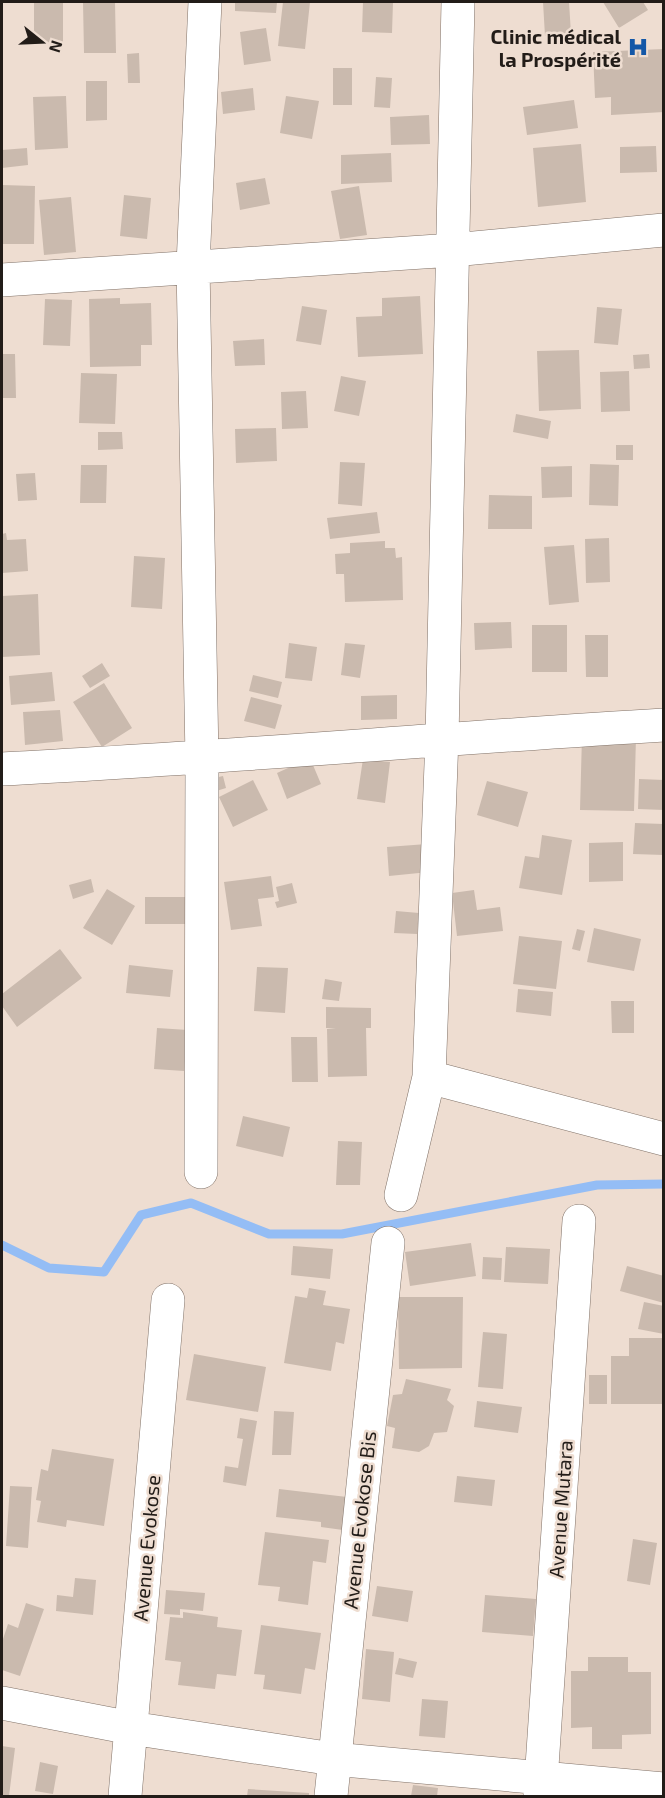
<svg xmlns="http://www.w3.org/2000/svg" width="665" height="1798" font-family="'Exo 2',sans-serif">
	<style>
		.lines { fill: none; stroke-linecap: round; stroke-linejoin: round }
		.stream { stroke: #94bdf5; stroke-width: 9 }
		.building { fill: #cabaae }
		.minor-casing { stroke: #817268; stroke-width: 34 }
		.minor { stroke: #fff; stroke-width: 33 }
		.labels { text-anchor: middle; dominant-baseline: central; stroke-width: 5; stroke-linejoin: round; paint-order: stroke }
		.poi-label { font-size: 20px; font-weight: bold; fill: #221c18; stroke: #eeddd1; text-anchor: end }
		.street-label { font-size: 20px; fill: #221c18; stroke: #eeddd1 }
	</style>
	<rect width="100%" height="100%" fill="#eeddd1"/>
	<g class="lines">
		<path class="stream" d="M2 1245 49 1268 104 1272 141 1215 191 1203 269 1234H342L597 1185 664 1184"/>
	</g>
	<path class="building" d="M34 2H63V44H34Z
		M83 2H115L116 53H84Z
		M235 2H277L276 13 235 11Z
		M283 2H310L305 49 278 46Z
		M363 2H393L392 33 362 32Z
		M543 2H569L571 34 545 36Z
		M603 2H643L648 10 619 28Z
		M266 28 271 61 244 65 240 32Z
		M664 49V112L611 115V97L595 98 593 52Z
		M139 53 140 83H128L127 54Z
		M333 68H352V105H333Z
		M376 77 392 78 390 108 374 107Z
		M86 81H107V120L86 121Z
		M253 88 255 110 223 114 221 92Z
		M66 96 68 148 35 150 33 97Z
		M286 96 319 101 312 139 280 133Z
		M574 100 578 128 527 135 523 107Z
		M429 115 430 144 391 145 390 117Z
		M581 144 586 202 538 207 533 148Z
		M656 146 657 172 620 173V147Z
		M27 148 28 165 2 168V150Z
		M391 153 392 182 341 184V155Z
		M265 178 270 204 240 210 236 183Z
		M2 185 35 186 34 244H2Z
		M359 186 367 235 340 239 331 191Z
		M124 195 151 198 147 239 120 236Z
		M71 197 76 252 44 255 39 200Z
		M420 296 423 354 358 357 356 317 382 316V298Z
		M120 298V304L151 303 152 345H141V366L90 367 89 299Z
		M45 299 72 300 70 346 43 345Z
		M302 306 327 310 321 345 296 341Z
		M597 307 622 309 618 345 594 343Z
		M264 339 265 365 235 366 233 341Z
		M579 350 581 409 539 411 537 351Z
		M2 354H15L16 398H2Z
		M649 354 650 368 634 369 633 355Z
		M629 371 630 411 601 412 600 372Z
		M81 373 117 374 115 424 79 423Z
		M341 376 366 381 359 416 334 411Z
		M306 391 308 428 282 429 281 392Z
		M516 414 551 421 548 439 513 432Z
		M276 428 277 461 236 463 235 429Z
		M98 432H122L123 449 98 450Z
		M616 445H633V460H616Z
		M340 462 365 463 362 506 338 504Z
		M590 464 619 465 618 506 589 505Z
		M81 465H107L106 503H80Z
		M572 466V497L542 498 541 467Z
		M35 473 37 500 18 501 16 474Z
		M489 495 532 496V529H488Z
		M377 512 380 533 330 539 327 518Z
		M6 533 7 540 26 539 28 571 2 573V534Z
		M609 538 610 582 586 583 585 539Z
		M385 541V548H395L396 558 402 557 403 600 345 602 344 574H336L335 554 350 553V543Z
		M574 545 579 602 549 605 544 547Z
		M134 556 165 558 162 609 131 607Z
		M38 594 40 655 2 657V596Z
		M511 622 512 648 475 650 474 623Z
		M532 625H567V672H532Z
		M585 635H608V677H586Z
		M289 643 317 647 312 681 285 678Z
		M345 643 365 645 360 678 341 675Z
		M102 663 110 676 90 688 82 676Z
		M52 672 55 701 11 705 9 676Z
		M253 675 282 682 278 698 249 691Z
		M104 683 132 728 102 747 73 702Z
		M397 695V719L361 720V696Z
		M251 697 282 705 275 729 244 721Z
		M60 710 63 741 25 745 23 712Z
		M582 736 636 737 634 811 580 810Z
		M310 758 321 784 287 799 277 773Z
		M363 759 390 762 385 803 357 799Z
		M223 776 226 788 213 792 210 779Z
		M639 779 664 780V810L638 809Z
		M253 780 268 810 233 827 219 797Z
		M487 781 528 792 518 827 477 815Z
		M635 823 664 824V855L633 854Z
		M542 835 572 840 562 895 519 888 525 856 539 858Z
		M623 842V881L589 882V843Z
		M427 844 429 872 389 876 387 847Z
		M271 876 274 897 258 899 262 926 231 930 224 882Z
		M91 879 94 892 73 899 69 885Z
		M292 883 297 903 277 908 275 902 279 901 276 887Z
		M107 889 135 906 112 945 83 928Z
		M474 890 477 910 500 907 503 931 457 936 452 893Z
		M145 897H193V924H145Z
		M396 911 419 913 417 934 394 933Z
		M594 928 641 939 634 971 587 962Z
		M577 929 585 931 580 951 572 949Z
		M519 936 562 941 556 989 513 984Z
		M60 949 82 978 17 1027 2 1006V994Z
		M129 965 173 970 170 997 126 993Z
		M257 967 288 968 285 1013 254 1011Z
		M325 979 342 982 339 1001 322 999Z
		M518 989 553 992 551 1016 516 1012Z
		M611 1001H634V1033H612Z
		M326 1007 371 1008V1028H366L367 1076 328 1077 327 1029 336 1028H326Z
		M157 1028 188 1030 184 1071 154 1069Z
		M291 1037H317L318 1082H292Z
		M243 1116 290 1127 283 1157 236 1146Z
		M338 1141 362 1142 360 1185H336Z
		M471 1243 476 1276 410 1286 405 1252Z
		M293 1246 333 1249 330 1279 291 1275Z
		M506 1247 550 1249 548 1284 504 1282Z
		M483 1257 502 1258 501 1280 482 1279Z
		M627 1266 664 1276V1303L620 1291Z
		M309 1288 326 1291 323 1305 350 1309 344 1344 336 1342 331 1371 284 1363 295 1296 307 1298Z
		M398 1297H463L462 1368 399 1369Z
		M644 1302 664 1306V1334L638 1329Z
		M483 1332 507 1334 503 1389 478 1387Z
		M629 1338H664V1404H611V1356H629Z
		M194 1354 266 1367 258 1412 186 1400Z
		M589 1375H607V1404H589Z
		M406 1379 451 1389 447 1400 454 1406 447 1432 434 1433 429 1446 419 1452 392 1448 395 1428 387 1426 393 1395 402 1394Z
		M477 1401 522 1407 518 1433 474 1427Z
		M274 1411 294 1412 291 1455H272Z
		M240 1418 257 1421 246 1486 223 1482 225 1466 238 1468 243 1439 237 1438Z
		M52 1449 114 1459 104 1526 67 1520 66 1527 37 1522 41 1501 36 1500 41 1469 48 1471Z
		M457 1476 495 1480 492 1506 454 1502Z
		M10 1486 32 1487 28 1548 6 1546Z
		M279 1489 347 1497 343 1530 321 1527V1522L276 1517Z
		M265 1532 329 1540 326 1563 313 1561 308 1605 278 1601 280 1587 258 1585Z
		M633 1539 657 1543 650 1585 627 1581Z
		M75 1578 96 1580 93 1615 56 1611 57 1595 73 1597Z
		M377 1586 413 1591 408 1622 372 1616Z
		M166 1590 205 1593 203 1611 180 1609V1615L164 1614Z
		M485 1595 536 1599 533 1636 482 1632Z
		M26 1603 44 1609 20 1676 2 1670V1642L8 1624 18 1628Z
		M183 1612 218 1617 217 1627 242 1630 236 1676 217 1674 215 1689 178 1685 181 1662 165 1660 170 1617 183 1618Z
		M261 1625 321 1633 315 1670 305 1668 301 1694 263 1689 265 1675 254 1674Z
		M366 1649 394 1652 390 1702 362 1699Z
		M588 1657H628V1672H651V1734L622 1735V1749H592V1727L571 1728V1671H588Z
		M399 1658 417 1662 413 1678 395 1674Z
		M422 1699 448 1701 445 1738 419 1736Z
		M2 1746 15 1748 9 1796H2Z
		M40 1762 58 1766 53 1794 35 1791Z
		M413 1785 438 1788 437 1796H411Z
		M248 1789 309 1793V1796H247Z"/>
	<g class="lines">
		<g class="minor-casing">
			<path id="minor" d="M2 280 453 250 664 230
				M2 769C222 758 443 738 664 725
				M429 1077 664 1139
				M201 1172 202 759 193 265 205 2
				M401 1195 429 1077 442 738 458 2
				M2 1703 131 1728 333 1759 664 1789
				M125 1796 168 1300
				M331 1796 388 1243
				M540 1796 579 1221"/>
		</g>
		<use href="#minor" class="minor"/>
	</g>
	<defs>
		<g id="hospital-bare" transform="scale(1.62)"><path d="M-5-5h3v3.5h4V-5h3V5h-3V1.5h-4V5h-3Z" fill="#1357a7" stroke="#eeddd1" stroke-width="2.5" paint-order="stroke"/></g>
	</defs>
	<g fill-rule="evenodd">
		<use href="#hospital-bare" x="638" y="47"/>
	</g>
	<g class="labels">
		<g class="poi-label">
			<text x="621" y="36">Clinic médical<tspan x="621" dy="23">la Prospérité</tspan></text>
		</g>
		<g class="street-label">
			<text transform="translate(560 1509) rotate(-86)">Avenue Mutara</text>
			<text transform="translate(359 1520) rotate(-84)">Avenue Evokose Bis</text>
			<text transform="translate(146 1548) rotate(-85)">Avenue Evokose</text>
		</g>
	</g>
	<rect width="665" height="1798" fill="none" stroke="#221c18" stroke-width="6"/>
	<g transform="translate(42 42) rotate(108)" stroke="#eeddd1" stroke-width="4.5" paint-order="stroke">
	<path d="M0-4.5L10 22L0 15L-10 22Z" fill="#221c18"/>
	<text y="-9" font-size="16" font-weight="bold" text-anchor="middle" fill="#221c18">N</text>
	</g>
</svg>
